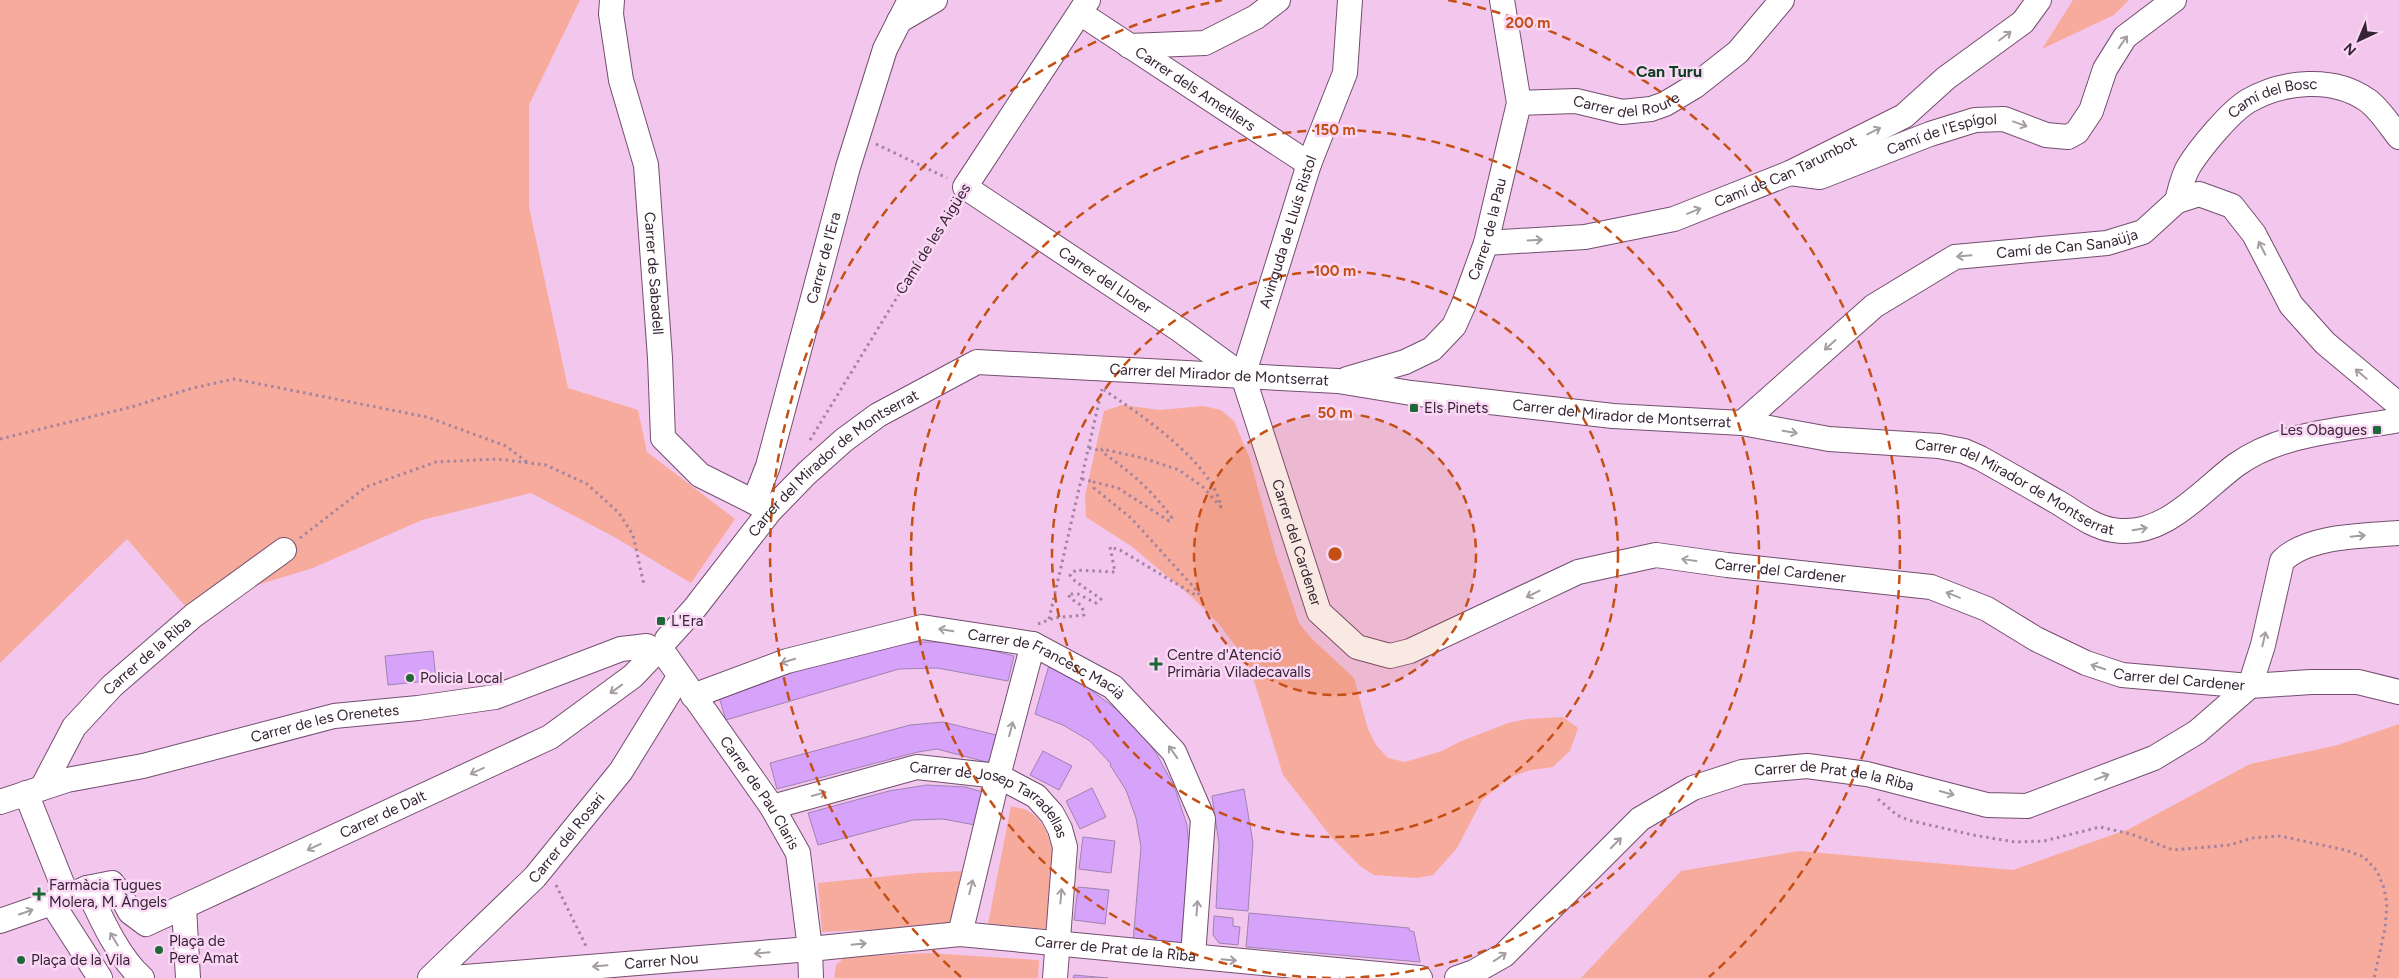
<svg xmlns="http://www.w3.org/2000/svg" width="2399" height="978" font-family="Figtree,sans-serif">
	<style>
		.green { fill: #f7ab9d }
		.building { fill: #d6a2fa; stroke: #9d84b0 }
		.lines { fill: none; stroke-linecap: round; stroke-linejoin: round }
		.minor-casing { stroke: #734e6f; stroke-width: 26 }
		.path { stroke: #a3839f; stroke-width: 3; stroke-dasharray: 2.5 4; stroke-linecap: butt }
		.minor { stroke: #fff; stroke-width: 24 }
		.oneway { stroke: #a59da4 }
		.ring { fill: none; stroke: #c44f14; stroke-width: 2.5; stroke-dasharray: 9 6 }
		.poi-dot { fill: #1d6836; stroke: #fbd7f6; stroke-width: 2 }
		.labels { text-anchor: middle; dominant-baseline: central; stroke-width: 5; stroke-linejoin: round; paint-order: stroke }
		.street-label { font-size: 15px; fill: #362534; stroke: #fbd7f6 }
		.poi-label { font-size: 15px; fill: #362534; stroke: #fbd7f6; text-anchor: start }
		.neighbourhood-label { font-size: 16px; font-weight: bold; fill: #0a3f1d; stroke: #fbd7f6 }
		.centre { fill: #c44f14; stroke: #fbd7f6; stroke-width: 2.5 }
		.ring-label { font-size: 15px; text-anchor: middle; font-weight: bold; fill: #c44f14; stroke: #fbd7f6; stroke-width: 5; stroke-linejoin: round; paint-order: stroke }
	</style>
	<rect width="100%" height="100%" fill="#f3c7ed"/>
	<path class="green" d="M0 0H580L529 105V207L568 388 638 410 647 452 735 519 691 583 616 538 531 493 422 520 313 568 186 607 127 539 0 663Z
		M2073 0H2129L2114 15 2042 49Z
		M1122 405 1160 410 1203 406 1221 410 1234 421 1250 459 1275 552 1299 623 1311 638 1354 678 1368 729 1376 745 1388 758 1405 762 1442 751 1459 742 1508 723 1527 719 1563 717 1578 728 1570 751 1553 767 1531 770 1510 777 1482 800 1457 848 1433 875 1416 878 1374 875 1360 866 1332 838 1283 775 1251 671 1242 654 1218 623 1193 598 1131 546 1086 517 1085 496 1104 411Z
		M2399 724V978H1581L1681 871 1799 851 2013 870 2129 829 2250 764 2338 745Z
		M1011 806C1017 808 1025 808 1030 812 1065 837 1051 892 1048 929L988 924Z
		M965 871 950 926 822 932 818 883 918 873Z
		M928 953 1039 960 1038 978H834L836 965 845 957Z"/>
	<path class="building" d="M917 642H943L961 646 962 643 1014 656 1008 681 937 668 899 669 726 720 718 694 876 648Z
		M433 651 436 680 388 685 385 656Z
		M1049 665 1083 684 1132 721 1156 753 1174 786 1187 825 1189 847 1181 947 1133 942 1141 847 1136 818 1126 790 1110 765 1111 764 1090 741 1063 725 1035 714Z
		M943 722 996 735 990 763 937 749 918 752 777 789 770 763 910 725Z
		M1043 751 1072 766 1059 790 1030 775Z
		M927 785 965 787 983 792 975 825 943 819 913 820 818 845 808 813 889 791Z
		M1092 788 1106 817 1080 829 1066 801Z
		M1244 789 1253 843 1248 911 1216 908 1219 844 1212 796Z
		M1083 837 1115 841 1111 873 1079 869Z
		M1078 887 1109 890 1105 924 1074 920Z
		M1249 913 1409 928V930L1414 932 1420 962 1246 947Z
		M1214 916 1233 918V926L1240 927 1238 945 1219 943 1213 935Z
		M1074 975 1108 978H1073Z"/>
	<g class="lines">
		<g class="minor-casing">
			<g id="minor">
				<path id="s1" d="M612 0 611 14 621 80 646 165 660 358 663 438 700 475 754 502"/>
				<path id="s2" d="M1088 0 965 187 1180 330 1243 376"/>
				<path id="s3" d="M1080 13 1309 164"/>
				<path d="M899 21 935 0"/>
				<path d="M1129 46 1205 43 1256 17 1278 0"/>
				<path id="s4" d="M1519 103 1576 101 1622 112 1651 109 1665 104 1695 86 1738 52 1782 0"/>
				<path id="s5" d="M1790 173 1820 177 1930 134 1975 120 2004 119 2046 135 2068 137 2077 132 2091 111 2105 69 2125 37 2174 0"/>
				<path id="s6" d="M2177 201C2180 190 2183 175 2189 166 2200 148 2230 112 2248 101 2283 81 2333 76 2367 100 2379 108 2390 126 2399 137"/>
				<path id="s7" d="M1486 243 1585 237 1674 219 1790 173 1904 116 1946 78 2023 22 2039 0"/>
				<path id="s8" d="M1243 376 1319 612 1357 647 1390 656 1410 651 1578 572 1656 555 1727 565 1931 587 1987 609 2036 639 2086 663 2122 675 2250 686 2311 682H2358L2399 692"/>
				<path id="s9" d="M1243 376 1309 164 1345 73 1350 0"/>
				<path id="s10" d="M1347 379 1405 362 1432 349 1454 326 1463 306 1486 243 1519 103 1502 0"/>
				<path id="s11" d="M1742 423 1874 306 1955 257 2107 243 2143 232 2177 201 2199 194 2232 206 2254 234 2291 305 2325 343 2399 405"/>
				<path id="s12" d="M766 509 754 502 768 466 848 167 885 49 910 0"/>
				<path id="s13" d="M667 639 694 609 770 511 807 473 844 440 878 415 977 362 1338 381 1411 393 1613 416 1742 423 1829 439 1939 446 1964 451 1980 458C2007 473 2033 488 2059 503 2076 513 2093 527 2113 530 2163 539 2200 492 2236 465 2282 432 2345 430 2399 420"/>
				<path id="s14" d="M666 656 772 807 798 853 810 949 811 978"/>
				<path d="M2250 686 2263 645 2282 561C2307 535 2364 536 2399 533"/>
				<path id="s15" d="M693 696 787 661 922 627 1033 644 1113 687 1174 752 1203 819 1193 956"/>
				<path id="s16" d="M42 788 74 727 112 686 193 616 284 550"/>
				<path d="M26 793 67 896"/>
				<path id="s17" d="M0 802 67 780 143 766 334 716 418 708 495 697 621 649 647 646"/>
				<path id="s18" d="M772 807 917 767 998 776 1036 796 1052 814 1060 829 1065 847 1055 978"/>
				<path d="M87 888C100 916 118 957 142 978"/>
				<path d="M52 903 100 978"/>
				<path d="M184 907 188 978"/>
				<path id="s19" d="M0 921 52 903 87 888 112 883 119 892 130 912 146 924 550 737 633 676 652 656"/>
				<path d="M960 934 998 776 1033 644"/>
				<path id="s20" d="M430 978 535 877 621 771 679 677"/>
				<path id="s21" d="M453 978 810 949 960 934 1420 978"/>
				<path id="s22" d="M1457 978 1474 972 1504 955 1640 819 1693 788 1742 772 1807 766 1867 774 1987 805 2027 806 2154 758 2197 732 2250 686"/>
			</g>
		</g>
		<path class="path" d="M876 144 947 178
			M0 439 131 407 193 388 234 379 427 417 506 446 528 463
			M810 440 954 204
			M1089 448 1102 451
			M1082 479 1094 482
			M300 538 366 487 436 462 497 459 546 465 587 484 619 513 633 535 644 585
			M1049 619 1102 389
			M1038 624 1054 618 1084 615 1082 606 1070 598 1068 594H1078L1096 603 1101 599 1075 581 1070 575 1076 570 1115 572 1110 547 1120 550 1197 596 1199 593 1131 518 1094 488V482L1118 488 1169 521 1172 518C1152 490 1129 471 1102 452V449L1143 458 1179 470 1203 487 1221 507C1213 463 1140 414 1104 390
			M1878 799 1897 815 1908 820 1973 835 2015 842 2044 841 2100 827 2131 834 2173 850 2230 845 2252 838 2280 836 2345 850 2364 857 2377 871 2384 888 2387 904 2385 929 2374 978
			M556 885 586 946"/>
		<use href="#minor" class="minor"/>
	</g>
	<defs><path id="oneway-shaft" d="M-6 0H5M1.5-3L5.5 0L1.5 3" fill="none" stroke-width="1.6" stroke-linecap="round" stroke-linejoin="round" transform="scale(1.25)"/></defs>
	<g class="oneway">
		<use href="#oneway-shaft" transform="translate(2005 36) rotate(-37)"/>
		<use href="#oneway-shaft" transform="translate(2123 42) rotate(-55)"/>
		<use href="#oneway-shaft" transform="translate(2020 124) rotate(20)"/>
		<use href="#oneway-shaft" transform="translate(1874 131) rotate(-27)"/>
		<use href="#oneway-shaft" transform="translate(1694 211) rotate(-22)"/>
		<use href="#oneway-shaft" transform="translate(1535 240) rotate(-3)"/>
		<use href="#oneway-shaft" transform="translate(2262 248) rotate(-117)"/>
		<use href="#oneway-shaft" transform="translate(1964 256) rotate(175)"/>
		<use href="#oneway-shaft" transform="translate(1830 345) rotate(138)"/>
		<use href="#oneway-shaft" transform="translate(2361 374) rotate(-140)"/>
		<use href="#oneway-shaft" transform="translate(1790 432) rotate(10)"/>
		<use href="#oneway-shaft" transform="translate(2140 529) rotate(-9)"/>
		<use href="#oneway-shaft" transform="translate(2358 536) rotate(-6)"/>
		<use href="#oneway-shaft" transform="translate(1689 560) rotate(-172)"/>
		<use href="#oneway-shaft" transform="translate(1533 594) rotate(154)"/>
		<use href="#oneway-shaft" transform="translate(1953 595) rotate(-158)"/>
		<use href="#oneway-shaft" transform="translate(946 630) rotate(-171)"/>
		<use href="#oneway-shaft" transform="translate(2264 639) rotate(-77)"/>
		<use href="#oneway-shaft" transform="translate(788 661) rotate(163)"/>
		<use href="#oneway-shaft" transform="translate(2098 667) rotate(-162)"/>
		<use href="#oneway-shaft" transform="translate(616 689) rotate(144)"/>
		<use href="#oneway-shaft" transform="translate(1011 729) rotate(-75)"/>
		<use href="#oneway-shaft" transform="translate(1173 752) rotate(-125)"/>
		<use href="#oneway-shaft" transform="translate(477 771) rotate(155)"/>
		<use href="#oneway-shaft" transform="translate(2102 777) rotate(-21)"/>
		<use href="#oneway-shaft" transform="translate(1947 793) rotate(16)"/>
		<use href="#oneway-shaft" transform="translate(819 794) rotate(-15)"/>
		<use href="#oneway-shaft" transform="translate(1616 843) rotate(-45)"/>
		<use href="#oneway-shaft" transform="translate(314 847) rotate(155)"/>
		<use href="#oneway-shaft" transform="translate(971 887) rotate(-76)"/>
		<use href="#oneway-shaft" transform="translate(1061 896) rotate(-85)"/>
		<use href="#oneway-shaft" transform="translate(1197 908) rotate(-86)"/>
		<use href="#oneway-shaft" transform="translate(26 912) rotate(-19)"/>
		<use href="#oneway-shaft" transform="translate(114 939) rotate(-121)"/>
		<use href="#oneway-shaft" transform="translate(859 944) rotate(-6)"/>
		<use href="#oneway-shaft" transform="translate(762 953) rotate(175)"/>
		<use href="#oneway-shaft" transform="translate(1500 957) rotate(-34)"/>
		<use href="#oneway-shaft" transform="translate(1229 960) rotate(5)"/>
		<use href="#oneway-shaft" transform="translate(600 966) rotate(175)"/>
	</g>
	<circle cx="1335" cy="554" r="141" fill="#c44f14" fill-opacity=".12"/>
	<g class="ring">
		<circle cx="1335" cy="554" r="141"/>
		<circle cx="1335" cy="554" r="283"/>
		<path d="M1331 978A424 424 0 1 1 1339 978"/>
		<path d="M961 977A565 565 0 0 1 1222 0M1448 0A565 565 0 0 1 1709 977"/>
	</g>
	<g class="poi-dot">
		<rect x="1409" y="403" width="10" height="10" rx="2.5"/>
		<rect x="2372" y="425" width="10" height="10" rx="2.5"/>
		<rect x="656" y="616" width="10" height="10" rx="2.5"/>
		<path d="M1153.5 656.5h5v5h5v5h-5v5h-5v-5h-5v-5h5z"/>
		<circle cx="410" cy="678" r="5"/>
		<path d="M36.5 886.5h5v5h5v5h-5v5h-5v-5h-5v-5h5z"/>
		<circle cx="159" cy="950" r="5"/>
		<circle cx="21" cy="960" r="5"/>
	</g>
	<g class="labels">
		<g class="street-label">
			<text stroke="none"><textPath href="#s3" startOffset="138">Carrer dels Ametllers</textPath></text>
			<text stroke="none"><textPath href="#s4" startOffset="109">Carrer del Roure</textPath></text>
			<text stroke="none"><textPath href="#s6" startOffset="150">Camí del Bosc</textPath></text>
			<text stroke="none"><textPath href="#s5" startOffset="160">Camí de l'Espígol</textPath></text>
			<text stroke="none"><textPath href="#s7" startOffset="311">Camí de Can Tarumbot</textPath></text>
			<text stroke="none"><textPath href="#s10" startOffset="225">Carrer de la Pau</textPath></text>
			<text stroke="none"><textPath href="#s9" startOffset="151">Avinguda de Lluís Ristol</textPath></text>
			<text transform="translate(933 239) rotate(-58)">Camí de les Aigües</text>
			<text stroke="none"><textPath href="#s11" startOffset="384">Camí de Can Sanaüja</textPath></text>
			<text stroke="none"><textPath href="#s12" startOffset="268">Carrer de l'Era</textPath></text>
			<text stroke="none"><textPath href="#s1" startOffset="278">Carrer de Sabadell</textPath></text>
			<text stroke="none"><textPath href="#s2" startOffset="392">Carrer del Llorer</textPath></text>
			<text stroke="none"><textPath href="#s13" startOffset="664">Carrer del Mirador de Montserrat</textPath></text>
			<text stroke="none"><textPath href="#s13" startOffset="1069">Carrer del Mirador de Montserrat</textPath></text>
			<text stroke="none"><textPath href="#s13" startOffset="244">Carrer del Mirador de Montserrat</textPath></text>
			<text stroke="none"><textPath href="#s13" startOffset="1474">Carrer del Mirador de Montserrat</textPath></text>
			<text stroke="none"><textPath href="#s8" startOffset="175">Carrer del Cardener</textPath></text>
			<text stroke="none"><textPath href="#s8" startOffset="745">Carrer del Cardener</textPath></text>
			<text stroke="none"><textPath href="#s16" startOffset="171">Carrer de la Riba</textPath></text>
			<text stroke="none"><textPath href="#s15" startOffset="371">Carrer de Francesc Macià</textPath></text>
			<text stroke="none"><textPath href="#s8" startOffset="1165">Carrer del Cardener</textPath></text>
			<text stroke="none"><textPath href="#s17" startOffset="335">Carrer de les Orenetes</textPath></text>
			<text stroke="none"><textPath href="#s22" startOffset="451">Carrer de Prat de la Riba</textPath></text>
			<text stroke="none"><textPath href="#s14" startOffset="166">Carrer de Pau Claris</textPath></text>
			<text stroke="none"><textPath href="#s18" startOffset="234">Carrer de Josep Tarradellas</textPath></text>
			<text stroke="none"><textPath href="#s19" startOffset="434">Carrer de Dalt</textPath></text>
			<text stroke="none"><textPath href="#s20" startOffset="196">Carrer del Rosari</textPath></text>
			<text stroke="none"><textPath href="#s21" startOffset="665">Carrer de Prat de la Riba</textPath></text>
			<text stroke="none"><textPath href="#s21" startOffset="209">Carrer Nou</textPath></text>
		</g>
		<g class="poi-label">
			<text x="1424" y="408">Els Pinets</text>
			<text x="2367" y="430" text-anchor="end">Les Obagues</text>
			<text x="671" y="621">L'Era</text>
			<text x="1167" y="655">Centre d'Atenció<tspan x="1167" dy="17">Primària Viladecavalls</tspan></text>
			<text x="420" y="678">Policia Local</text>
			<text x="49" y="885">Farmàcia Tugues<tspan x="49" dy="17">Molera, M. Àngels</tspan></text>
			<text x="169" y="941">Plaça de<tspan x="169" dy="17">Pere Amat</tspan></text>
			<text x="31" y="960">Plaça de la Vila</text>
		</g>
		<g class="neighbourhood-label">
			<text x="1669" y="71">Can Turu</text>
		</g>
	</g>
	<circle cx="1335" cy="554" r="8" class="centre"/>
	<g class="ring-label">
		<text x="1528" y="28">200 m</text>
		<text x="1335" y="135">150 m</text>
		<text x="1335" y="276">100 m</text>
		<text x="1335" y="418">50 m</text>
	</g>
	<g transform="translate(2359 40) rotate(224)" stroke="#fbd7f6" stroke-width="4" paint-order="stroke">
	<path d="M0-4L9 19L0 12L-9 19Z" fill="#362534"/>
	<text y="-8" font-size="14" font-weight="bold" text-anchor="middle" fill="#362534">N</text>
	</g>
</svg>
